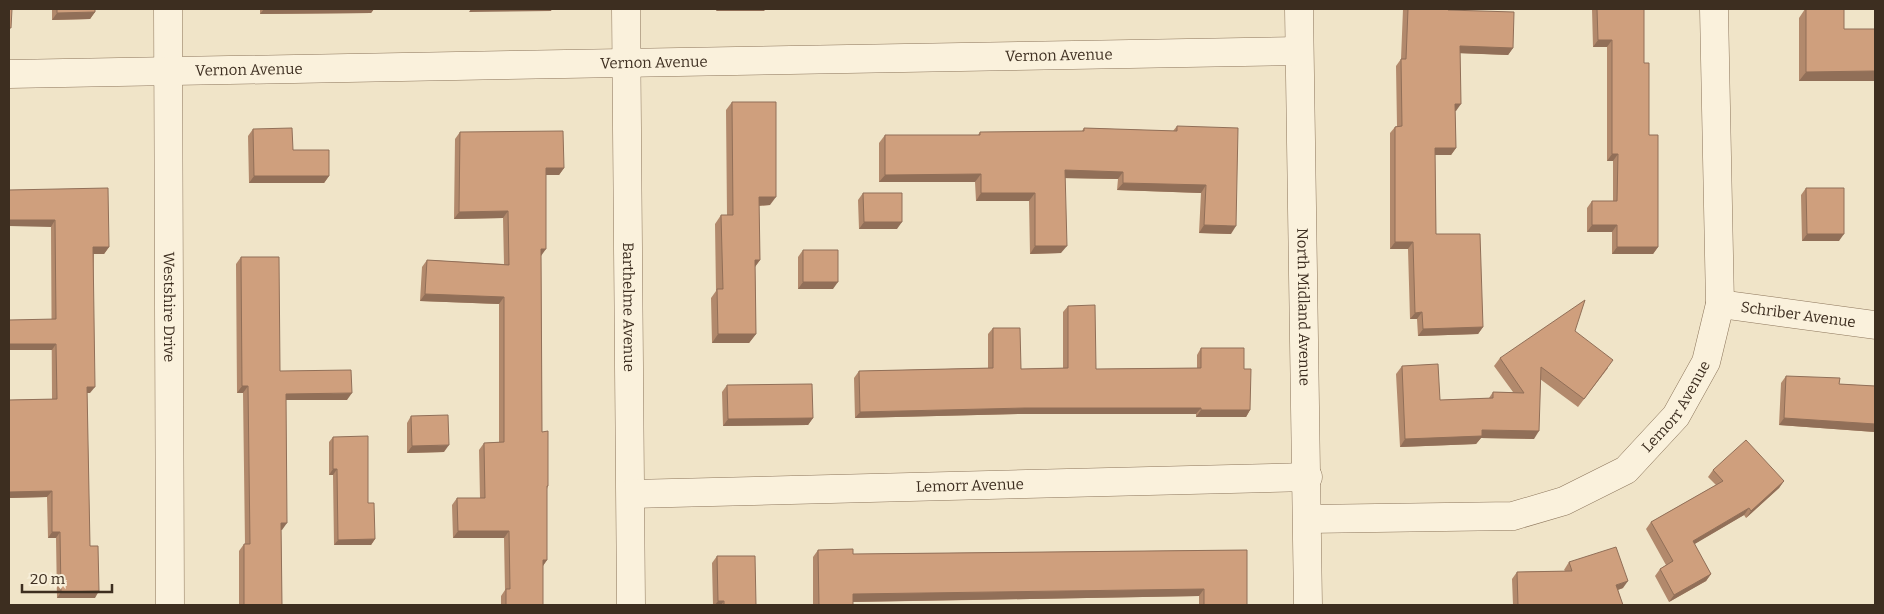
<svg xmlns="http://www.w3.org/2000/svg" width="1884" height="614" font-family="Bitter,serif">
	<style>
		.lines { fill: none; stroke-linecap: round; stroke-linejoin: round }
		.minor-casing { stroke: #8d765c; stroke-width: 29 }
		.minor { stroke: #faf1dc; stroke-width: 28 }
		.wall { fill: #b2896c }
		.shaded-wall { fill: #916f58 }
		.building { fill: #cf9f7d; stroke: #916f58 }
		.labels { text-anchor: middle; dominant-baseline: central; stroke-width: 5; stroke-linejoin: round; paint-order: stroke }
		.street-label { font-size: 15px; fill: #3d2e20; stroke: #f7eed8 }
	</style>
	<rect width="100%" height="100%" fill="#f0e4c8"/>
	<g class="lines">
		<g class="minor-casing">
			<g id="minor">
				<path id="s1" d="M168 9 170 605"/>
				<path id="s2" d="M626 9 631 605"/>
				<path id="s3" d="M1299 9 1308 605"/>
				<path id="s4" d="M9 74 1299 51"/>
				<path id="s5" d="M1720 304 1875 325"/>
				<path id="s6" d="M631 494 1308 477"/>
				<path id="s7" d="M1308 519 1513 516 1564 501 1626 470 1676 416 1706 362 1720 304 1714 9"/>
			</g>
		</g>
		<use href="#minor" class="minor"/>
	</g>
	<path class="wall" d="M52 9H95V12L90 19 52 20Z
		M260 9H374L371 13 260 14Z
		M1403 9H1448V10L1513 48 1508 55 1460 53 1456 111H1455L1456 148 1451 155H1435L1436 234 1483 327 1478 334 1418 336 1417 319H1410L1408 249H1390V133L1395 127 1397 126 1396 66 1401 59Z
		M1592 9H1644V63L1649 135 1658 247 1653 254H1612V232H1587V208L1592 201H1613V161H1607V47H1593Z
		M1805 9 1844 29H1875V81H1799V18Z
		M732 102 770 205 759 206 760 260 755 267 756 334 749 343H712L711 298 716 291 715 224 721 215H727L726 110Z
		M1177 126 1231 234 1199 233 1201 193 1117 190 1118 179 1065 178 1061 253 1030 254 1029 201H976L975 182H879V143L885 135H978L980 132 1082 131 1084 128 1173 131Z
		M253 129 293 150 329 176 324 183H249L248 136Z
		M460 132 564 168 559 175H546L541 256 542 432 548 486 547 489V560L543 566V605H501V596L505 590 504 538H453L452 505 457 498H480L479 450 484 443 499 442V304L420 301 422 267 427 260 504 264 503 218 454 219 455 139Z
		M1806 188 1839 241H1802L1801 195Z
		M9 190 109 247 104 254H94L90 393H87L90 546 95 598H57L56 538H48L47 497 9 498V400L52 399 51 227Z
		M863 193 897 229H859L858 200Z
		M803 250 833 289H798V257Z
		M241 257 280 371 347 400H286L282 530H281L282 605H239V551L244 544H245L243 393H237L236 264Z
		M1068 306 1096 369 1197 368V355L1201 348 1244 369 1250 410 1246 417H1196V414H1020L855 418 854 378 859 371 988 368V334L993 328 1021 369 1063 368V312Z
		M1575 331 1608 368 1578 407 1540 379 1534 439 1481 438 1476 444 1400 447 1396 374 1402 366 1440 400 1489 398 1493 392H1513L1494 366 1500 358Z
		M1786 376 1839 384 1875 386V432L1779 425 1781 383Z
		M727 385 813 418 808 425 723 426 722 392Z
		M411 416 444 452 407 453V423Z
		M333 437 368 503 375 539 371 545H334L333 475H329V442Z
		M1713 470 1784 481 1779 488 1746 518 1744 515 1694 544 1711 574 1706 581 1669 602 1655 576 1660 569 1666 565 1646 529 1651 522 1716 485 1708 477Z
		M818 550 853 554 1247 550V605H1199V596L853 602V605H813V557Z
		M717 556 756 605H713L712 563Z
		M1569 562 1623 588 1618 590 1623 605H1513L1512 579 1517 572 1565 571 1564 570Z"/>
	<path class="shaded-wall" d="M264 9H374L371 13 260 14Z
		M471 9H552L551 11 469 12Z
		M717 9H766L764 11H716Z
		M95 12 90 19 52 20 57 13Z
		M1598 40H1612L1607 47H1593Z
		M1460 46 1513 48 1508 55 1455 53Z
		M1875 71V81H1799L1806 72Z
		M1455 104H1461L1456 111H1450Z
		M1435 148H1456L1451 155H1430Z
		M1612 154H1618L1613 161H1607Z
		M546 168H564L559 175H541Z
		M1065 170 1123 172 1118 179 1060 178Z
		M981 174 975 182H879L885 175Z
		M254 176H329L324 183H249Z
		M1123 183 1206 185 1201 193 1117 190Z
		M981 193H1035L1029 201H976Z
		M759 197H776L770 205 753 206Z
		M508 211 503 218 454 219 459 212Z
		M9 220H55L51 227 9 226Z
		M864 222H902L897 229H859Z
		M1204 225 1236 226 1231 234 1199 233Z
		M1592 225H1617L1612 232H1587Z
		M1807 234H1844L1839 241H1802Z
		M1395 242H1413L1408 249H1390Z
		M1035 246H1067L1061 253 1030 254Z
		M93 247H109L104 254H89Z
		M1617 247H1658L1653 254H1612Z
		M541 249H546L541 256H536Z
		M755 260H760L754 268Z
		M803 282H838L833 289H798Z
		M425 294 504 297 499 304 420 301Z
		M1422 312 1417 319H1410L1415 313Z
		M1483 327 1478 334 1418 336 1423 329Z
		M718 334H756L749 343H712Z
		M9 344H56L52 350H9Z
		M242 386H248L243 393H237Z
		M87 387H95L90 393H82Z
		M352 393 347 400H281L286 394Z
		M1025 408H1201L1196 414H1020L855 418 860 412Z
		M1201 410H1250L1246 417H1196Z
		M813 418 808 425 723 426 728 419Z
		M1784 418 1875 424V432L1779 425Z
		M1482 430 1539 431 1534 439 1481 438 1476 444 1400 447 1405 439Z
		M449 445 444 452 407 453 412 446Z
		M333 469H337L333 475H329Z
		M1784 481 1779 488 1746 518 1751 511Z
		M52 491 47 497 9 498V492Z
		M1749 508 1744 515 1688 548 1693 541Z
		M281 523H287L282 530H276Z
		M458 531H509L504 538H453Z
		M52 532H60L56 538H48Z
		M375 539 371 545H334L338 540Z
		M543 560H547L542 567Z
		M1711 574 1706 581 1669 602 1674 595Z
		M1628 581 1623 588 1611 592 1616 585Z
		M1204 589 1199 596 848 602 853 594Z
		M99 591 95 598H57L61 592Z
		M718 601H724L721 605H715Z"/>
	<path class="building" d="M9 9H12L11 28H9Z
		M57 9H95V12L57 13Z
		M1408 9H1448V10L1514 12 1513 48 1460 46 1461 104H1455L1456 148H1435L1436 234H1480L1483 327 1423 329 1422 312 1415 313 1413 242H1395V127L1402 126 1401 59H1406Z
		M1597 9H1644V63H1649V135H1658V247H1617V225H1592V201H1617L1618 154H1612V40H1598Z
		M1806 9H1844V29H1875V71L1806 72Z
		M732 102H776V197H759L760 260H755L756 334H718L717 289H723L721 215H733Z
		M1177 126 1238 128 1236 226 1204 225 1206 185 1123 183V172L1065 170 1067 246H1035V193H981V174L885 175V135H980V132L1084 131V128L1177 131Z
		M292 128 293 150H329V176H254L253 129Z
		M563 131 564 168H546V249H541L542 432 548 431V486H547V560H543V605H506V589H510L509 531H458L457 498H485L484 443 504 442V297L425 294 427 260 509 265 508 211 459 212 460 132Z
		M108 188 109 247H93L95 387H87L90 546H98L99 591 61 592 60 532H52V491L9 492V400L57 399 56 344H9V320L56 319 55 220H9V190Z
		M1806 188H1844V234H1807Z
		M863 193H902V222H864Z
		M803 250H838V282H803Z
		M241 257H279L280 371 351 370 352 393 286 394 287 523H281L282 605H244V544H250L248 386H242Z
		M1585 300 1575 331 1613 360 1584 399 1541 367 1539 431 1482 430V436L1405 439 1402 366 1438 364 1440 400 1493 398V392L1524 393 1500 358Z
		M1095 305 1096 369 1201 368V348H1244V369H1251L1250 410H1201V408H1025L860 412 859 371 993 368V328H1020L1021 369 1068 368V306Z
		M1786 376 1840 378 1839 384 1875 386V424L1784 418Z
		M812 384 813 418 728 419 727 385Z
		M448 415 449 445 412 446 411 416Z
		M368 436V503H374L375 539 338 540 337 469H333V437Z
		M1746 440 1784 481 1751 511 1749 508 1693 541 1711 574 1674 595 1660 569 1673 561 1651 522 1723 481 1713 470Z
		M1616 547 1628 581 1616 585 1623 605H1518L1517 572 1572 571 1569 562Z
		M853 549V554L1247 550V605H1204V589L853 594V605H819L818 550Z
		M717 556H755L756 605H724V601H718Z"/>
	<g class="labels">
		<g class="street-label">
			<text stroke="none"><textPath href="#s4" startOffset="1050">Vernon Avenue</textPath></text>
			<text stroke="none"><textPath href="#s4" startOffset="645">Vernon Avenue</textPath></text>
			<text stroke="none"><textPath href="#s4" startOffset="240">Vernon Avenue</textPath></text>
			<text stroke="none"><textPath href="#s1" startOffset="298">Westshire Drive</textPath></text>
			<text stroke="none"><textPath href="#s2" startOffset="298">Barthelme Avenue</textPath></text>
			<text stroke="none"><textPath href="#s3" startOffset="298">North Midland Avenue</textPath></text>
			<text stroke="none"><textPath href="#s5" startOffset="79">Schriber Avenue</textPath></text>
			<text stroke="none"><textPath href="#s7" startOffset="409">Lemorr Avenue</textPath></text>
			<text stroke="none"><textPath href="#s6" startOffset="339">Lemorr Avenue</textPath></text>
		</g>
	</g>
	<rect width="1884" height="614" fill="none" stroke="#3d2e20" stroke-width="20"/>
	<path d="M22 584v8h90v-8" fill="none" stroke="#3d2e20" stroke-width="2.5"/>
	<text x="30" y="584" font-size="15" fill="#3d2e20" stroke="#f7eed8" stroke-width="4" paint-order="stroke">20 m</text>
</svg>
